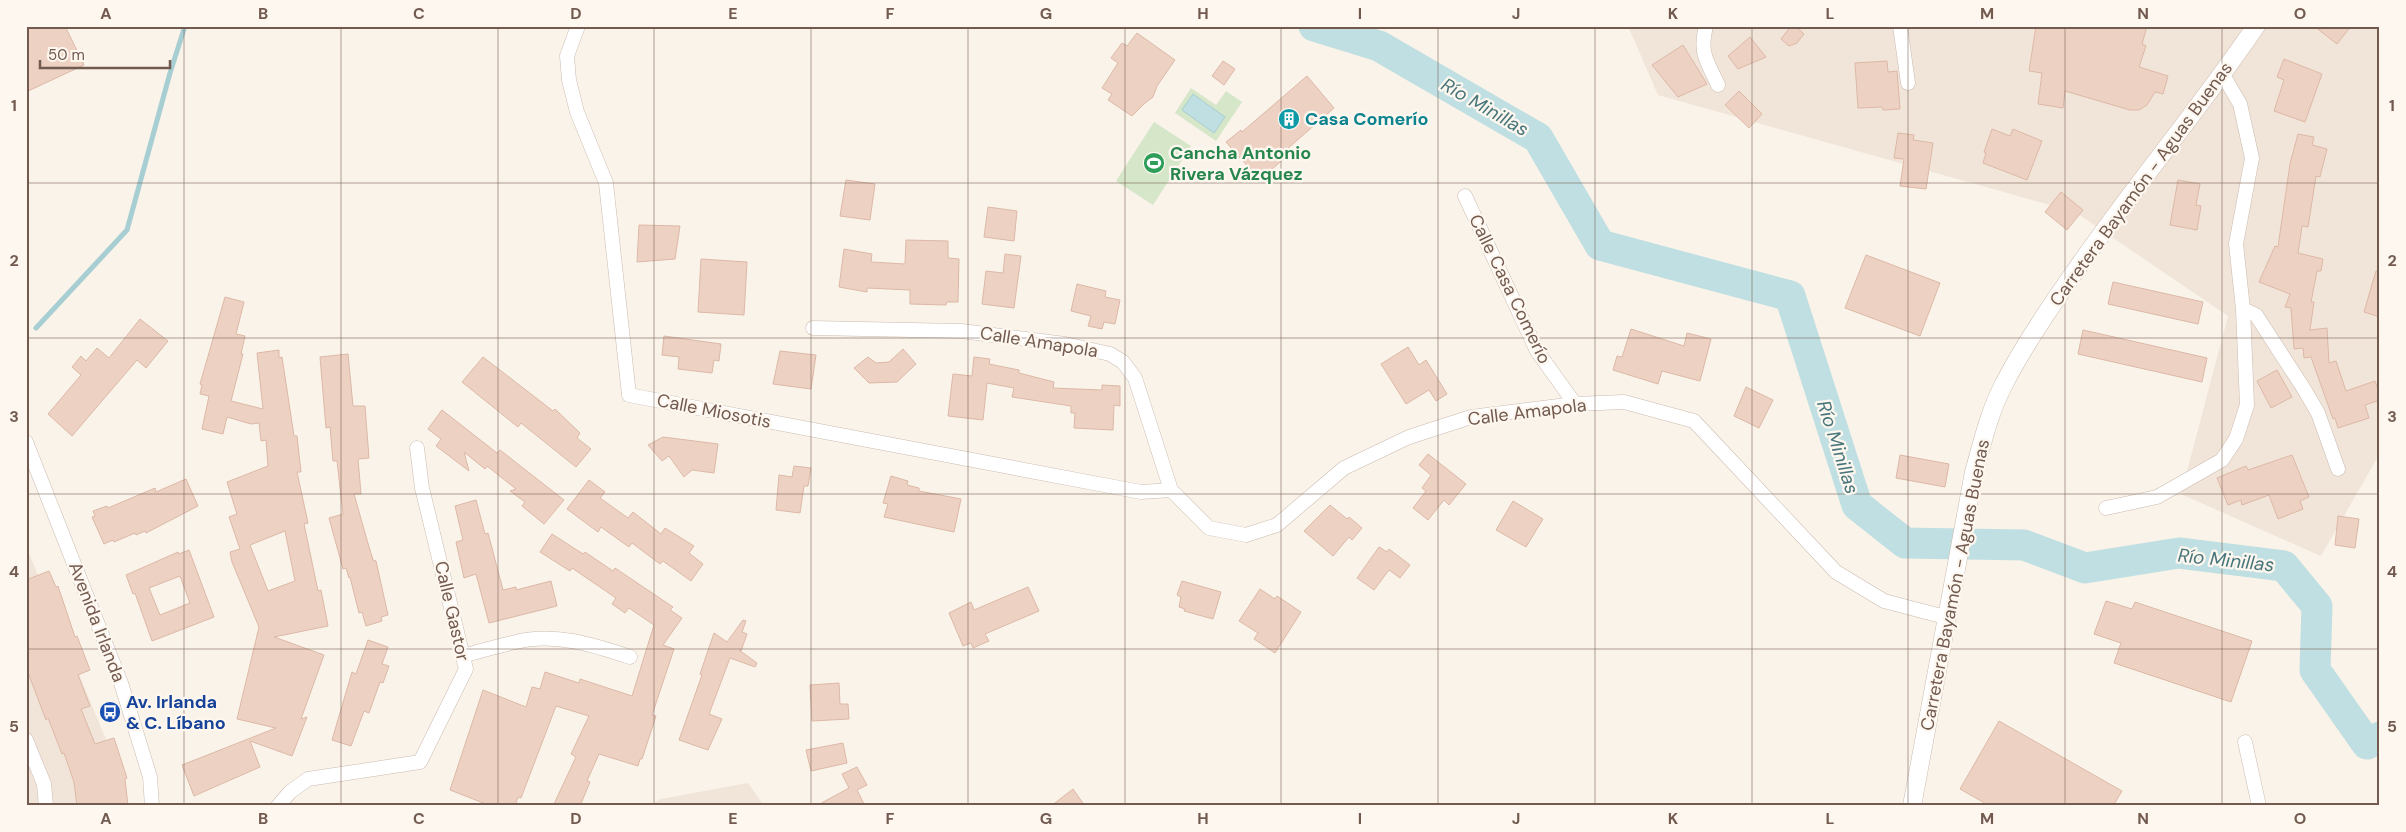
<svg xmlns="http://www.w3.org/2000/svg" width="2406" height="832" font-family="'DM Sans',sans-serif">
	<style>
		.residential { fill: #f1e4d8 }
		.green { fill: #d6e6c9 }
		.water { fill: #c0dfe2; stroke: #a7ced2 }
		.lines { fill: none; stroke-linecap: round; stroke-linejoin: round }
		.stream { stroke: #a7ced2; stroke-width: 5 }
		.river { stroke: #c0dfe2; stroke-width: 31 }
		.building { fill: #edd2c4; stroke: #ddb8a6; fill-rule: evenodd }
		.minor-casing { stroke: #cbbbb0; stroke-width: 15 }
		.tertiary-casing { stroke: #cbbbb0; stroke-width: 19 }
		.minor { stroke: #fff; stroke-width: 14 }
		.tertiary { stroke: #fff; stroke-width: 18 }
		.grid { fill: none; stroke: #725a4f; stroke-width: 1; stroke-opacity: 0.55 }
		.labels { text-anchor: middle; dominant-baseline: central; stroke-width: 4.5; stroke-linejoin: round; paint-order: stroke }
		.culture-label { font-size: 18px; font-weight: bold; fill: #0d838f; stroke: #fdf7ef; text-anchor: start }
		.leisure-label { font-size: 18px; font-weight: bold; fill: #27864d; stroke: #fdf7ef; text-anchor: start }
		.street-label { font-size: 18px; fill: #725a4f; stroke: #fdf7ef }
		.transit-label { font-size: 18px; font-weight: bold; fill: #164399; stroke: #fdf7ef; text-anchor: start }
		.water-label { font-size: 19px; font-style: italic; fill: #48767b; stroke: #fdf7ef }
		.neatline { fill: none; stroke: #725a4f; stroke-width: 2 }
		.grid-label { font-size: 16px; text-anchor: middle; font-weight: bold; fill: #725a4f }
	</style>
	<rect width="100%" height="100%" fill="#faf3e9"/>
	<path class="residential" d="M1628 26H2380V453L2321 556 2181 494 2228 316 2075 212 1658 95Z
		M26 546 124 783V806H26Z
		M748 783 764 806H647L661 799Z"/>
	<path class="green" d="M1191 88 1216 105 1226 91 1242 102 1216 141 1175 113Z
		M1154 122 1191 146 1153 205 1116 181Z"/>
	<path class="water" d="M1193 94 1225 117 1214 133 1182 110Z"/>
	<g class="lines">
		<path class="stream" d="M36 328 127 230 170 73 185 26"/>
		<path class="river" d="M1314 26 1379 46 1538 138 1600 245 1790 296 1857 505 1905 543 2024 545 2085 568 2179 553 2284 566 2317 606 2315 670 2367 744 2380 737"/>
	</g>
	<path class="building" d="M26 26H65L84 65 26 92Z
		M1791 26H1795L1804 34 1797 43 1789 46 1781 39Z
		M2036 26H2147L2142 44 2146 46 2139 67 2168 76 2163 94 2155 92 2147 105 2139 110H2130L2065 91 2063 108 2038 104 2042 73 2029 71Z
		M2314 26H2351L2337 44Z
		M1137 33 1175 60 1157 86 1153 97 1145 103 1132 116 1108 100 1112 94 1102 88 1118 63 1111 58 1122 43 1127 46Z
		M1750 37 1766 57 1738 69 1728 56Z
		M1683 45 1707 84 1678 97 1652 65Z
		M2284 59 2322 74 2305 122 2274 111 2284 80 2277 77Z
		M1223 61 1235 69 1224 85 1212 76Z
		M1887 61 1888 72 1897 71 1900 109 1883 110 1882 107 1858 108 1855 63Z
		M1307 76 1334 108 1286 150 1289 154 1260 180 1226 142 1241 130 1242 132Z
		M1739 91 1762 114 1749 128 1725 105Z
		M1992 129 2010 136 2013 129 2042 141 2027 180 1983 163 1986 153 1984 152Z
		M1898 133 1914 135 1913 140 1933 143 1926 189 1900 186 1904 159 1894 158Z
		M2298 134 2314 137 2312 145 2327 149 2320 177 2316 176 2308 227 2302 226 2298 253 2323 259 2321 271H2317L2311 302H2314L2310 330 2327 328 2329 363 2336 361 2346 391 2375 381 2380 395V400L2365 405 2369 418 2338 428 2335 418 2333 419 2311 357 2304 358 2303 348 2294 349 2291 308 2285 307 2290 294 2259 282 2275 246 2278 247 2290 164Z
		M846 180 875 184 870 220 840 216Z
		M2178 180 2200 184 2196 205 2201 206 2197 230 2170 225Z
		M2061 192 2083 210 2067 230 2045 212Z
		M988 207 1017 211 1014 241 984 237Z
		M639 225 680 226 675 259 637 262Z
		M906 240 948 241V258L959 259 958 302H947L946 305 910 304V290L867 288V292L839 287 844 249 872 254 871 262 905 264Z
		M1005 254 1021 256 1014 308 982 304 986 271 1003 273Z
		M1866 255 1940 283 1920 336 1845 308Z
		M701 259 747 262 744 315 698 312Z
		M2376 271H2380V317L2364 312Z
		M2113 282 2203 302 2198 324 2108 304Z
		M1077 284 1106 291 1105 297 1120 300 1115 324 1104 322 1102 329 1088 326 1091 316 1071 311Z
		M225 297 244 302 236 334 245 336 241 354H243L231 401 263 409 257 353 279 350V358L282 357 294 436H297L301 472H297L308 523 304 524 318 591 321 590 328 626 274 637 324 655 301 719 307 717 292 756 250 741 260 767 194 796 182 765 276 728 237 719 259 627 232 562 230 552 240 549 229 517 237 514 227 482 268 466 266 440 261 441 259 423 251 424 227 417 223 434 202 429 209 396 200 394 202 385 200 384ZM285 531 295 581 268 591 250 545Z
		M140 319 168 341 146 368 137 360 72 436 48 414 81 375 72 367 81 356 86 361 97 348 109 358Z
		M1631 329 1684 346 1687 333 1711 339 1700 381 1662 371 1658 384 1613 370 1617 356 1622 357Z
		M2083 330 2207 358 2202 382 2078 354Z
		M664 336 721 344 719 361 714 360 712 373 678 369 679 357 662 355Z
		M1408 347 1419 365 1426 360 1447 394 1436 401 1429 390 1406 404 1381 364Z
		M903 349 916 364 897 382 869 383 854 368 868 357 876 363 889 362Z
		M780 351 816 355 811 389 773 384Z
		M348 354 353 406H365L369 458 358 459 361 494H354L367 540 373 560 376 561 388 615 381 617 382 621 366 626 362 612 359 613 350 577 349 578 346 568 343 569 329 518 343 514 337 461H333L330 427 326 428 320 357Z
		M483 357 553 411 555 409 580 433 577 438 591 449 576 467 521 423 518 427 462 382Z
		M974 357 990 359 989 364 1019 370V373L1054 382 1053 388 1102 390V385L1120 386V406L1114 405 1113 430 1074 428 1075 413H1071V406L1012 397 1014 388 987 383 983 420 948 416 953 374 972 376Z
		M2277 370 2292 397 2271 408 2257 381Z
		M1746 387 1773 400 1759 428 1734 416Z
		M442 410 497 453 500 450 564 500 544 524 522 506 525 502 510 491 516 489 487 466 485 469 464 452 469 471 436 446 441 439 428 429Z
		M663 437 718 444 714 473 692 470 684 477 669 456 662 461 648 445Z
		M1428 454 1466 484 1449 505 1444 500 1428 520 1413 508 1426 491 1422 488 1431 475 1419 465Z
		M1900 455 1949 464 1945 487 1896 478Z
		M2292 455 2309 497 2300 501 2303 509 2278 519 2269 495 2242 505 2241 500 2228 505 2217 478 2246 466 2248 470Z
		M794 466 811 468 808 486H804L800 513 776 510 779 475 792 477Z
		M891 476 908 481 907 485 919 488V491L961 499 954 532 884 517 888 504 883 503Z
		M186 479 198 506 146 533 145 531 136 535 135 533 114 542 113 540 104 544 92 517 95 516 93 511 107 506 108 508 155 488 156 492Z
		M589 480 605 492 600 498 628 518 633 512 661 534 665 528 694 546 689 553 703 564 691 581 663 561 660 564 632 543 629 547 601 527 598 532 567 509Z
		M476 500 485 534 488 533 503 590 516 587V590L551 581 557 606 489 623 476 574 464 578 456 542 463 540 455 506Z
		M1513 501 1543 519 1526 547 1496 530Z
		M1330 505 1347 519 1349 517 1362 528 1352 540 1349 537 1333 556 1304 531Z
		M2338 516 2359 519 2355 548 2335 545Z
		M552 534 583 554 585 552 613 571 615 568 673 607 670 610 682 618 663 645 674 649 652 715 656 716 642 759H640L638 766 599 754 587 781 590 782 580 806H553L576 757 571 754 589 716 556 706 521 798 518 797 515 806H491L450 790 483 690 526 707 532 687 540 689 545 672 579 683 580 679 632 696 654 625 629 608 625 613 612 604 616 598 572 568 570 571 540 552Z
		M1379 547 1387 552 1389 549 1410 565 1400 578 1389 570 1374 590 1357 578Z
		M189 550 214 617 152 641 135 593 133 594 126 575 178 552 179 554ZM180 576 190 603 160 615 149 588Z
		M49 571 56 587 58 586 75 637 77 636 90 670 78 675 90 706 81 709 95 744 114 738 127 778 125 779 128 806H77L74 782 64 753 62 754 48 718 46 720 26 667V580Z
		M1182 581 1221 592 1213 619 1184 611 1185 609 1179 607 1181 597 1177 595Z
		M1028 587 1039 611 985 634 989 641 973 648 971 643 963 646 949 613 971 602 974 610Z
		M1260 589 1275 599 1277 596 1301 612 1275 653 1254 639 1258 633 1239 621Z
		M2106 601 2132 609 2135 602 2252 641 2231 702 2114 663 2121 643 2094 634Z
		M743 620 746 621 742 632 747 634 741 651 739 650 757 663 755 667 730 658 709 714 722 719 708 750 679 740 702 675 700 674 714 633 727 642Z
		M368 640 388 647 382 664 389 666 383 683 380 682 369 713 364 711 351 746 332 740 352 672 356 674Z
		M839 683 840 704H848L849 719 812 721 810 685Z
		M1999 721 2122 791 2113 806H1990L1960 789Z
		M843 743 847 763 811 771 806 750Z
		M857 767 867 785 857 790 865 806H816L849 788 842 774Z
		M1073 789 1085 806H1051Z"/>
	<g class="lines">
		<g class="minor-casing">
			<path id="minor" d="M578 26 567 56 569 80 577 112 606 183 629 395 1141 492 1171 490
				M1706 26C1699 53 1707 61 1718 85
				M1900 26 1908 83
				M2223 75 2240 104 2252 158 2236 244 2243 309 2256 315 2304 389 2318 413 2338 469
				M1465 196 1537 351 1575 404
				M813 328 961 331 1065 344 1110 354 1123 362 1135 378 1171 490 1209 528 1246 535 1277 525 1344 468 1409 437 1471 417 1575 404 1624 402 1694 421 1836 572 1884 601 1945 617
				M26 442 121 683 150 777 152 806
				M2106 508 2157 497 2222 460 2236 439 2247 405 2243 309
				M463 656C480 651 498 646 516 642 554 632 594 645 630 657
				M26 740 44 784 46 806
				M2245 742 2259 806
				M278 806 290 792 308 779 420 762 466 669 422 488 417 448"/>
		</g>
		<g class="tertiary-casing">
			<path id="tertiary" d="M1912 806 1974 472C1982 444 1989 413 2003 386 2021 350 2044 316 2067 283 2127 195 2196 114 2256 26"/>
		</g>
		<use href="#minor" class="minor"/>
		<use href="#tertiary" class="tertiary"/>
	</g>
	<path class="grid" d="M184 26V806M341 26V806M498 26V806M654 26V806M811 26V806M968 26V806M1125 26V806M1281 26V806M1438 26V806M1595 26V806M1752 26V806M1908 26V806M2065 26V806M2222 26V806M26 183H2380M26 338H2380M26 494H2380M26 649H2380"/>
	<defs>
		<g id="building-disc" transform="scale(1.125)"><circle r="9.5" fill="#0f9aa8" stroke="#fdf7ef"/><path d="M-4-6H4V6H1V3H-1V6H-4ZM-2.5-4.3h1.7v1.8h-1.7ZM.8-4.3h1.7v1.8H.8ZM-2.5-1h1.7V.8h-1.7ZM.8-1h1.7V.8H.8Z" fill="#fff"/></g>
		<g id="stadium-disc" transform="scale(1.125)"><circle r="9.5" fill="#2e9e5b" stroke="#fdf7ef"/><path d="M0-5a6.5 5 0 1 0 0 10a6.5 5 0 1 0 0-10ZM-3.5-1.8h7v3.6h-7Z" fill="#fff"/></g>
		<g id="bus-disc" transform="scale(1.125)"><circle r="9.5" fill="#1a4fb4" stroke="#fdf7ef"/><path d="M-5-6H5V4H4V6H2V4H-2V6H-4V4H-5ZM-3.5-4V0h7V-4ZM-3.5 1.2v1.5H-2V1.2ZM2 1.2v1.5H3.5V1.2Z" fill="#fff"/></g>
	</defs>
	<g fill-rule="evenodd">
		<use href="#building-disc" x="1289" y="119"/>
		<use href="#stadium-disc" x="1154" y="163"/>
		<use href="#bus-disc" x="110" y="712"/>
	</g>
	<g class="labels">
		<g class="culture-label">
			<text x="1305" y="119">Casa Comerío</text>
		</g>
		<g class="leisure-label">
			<text x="1170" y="153">Cancha Antonio<tspan x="1170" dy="21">Rivera Vázquez</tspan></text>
		</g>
		<g class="street-label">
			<text transform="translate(2141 184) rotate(-54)">Carretera Bayamón - Aguas Buenas</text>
			<text transform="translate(1510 289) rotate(64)">Calle Casa Comerío</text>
			<text transform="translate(1039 342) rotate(9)">Calle Amapola</text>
			<text transform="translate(714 411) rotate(11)">Calle Miosotis</text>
			<text transform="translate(1527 412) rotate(-7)">Calle Amapola</text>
			<text transform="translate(1955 585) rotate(-79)">Carretera Bayamón - Aguas Buenas</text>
			<text transform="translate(452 611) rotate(77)">Calle Gastor</text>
			<text transform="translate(97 622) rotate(69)">Avenida Irlanda</text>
		</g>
		<g class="transit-label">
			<text x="126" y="702">Av. Irlanda<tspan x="126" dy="21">&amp; C. Líbano</tspan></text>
		</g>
		<g class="water-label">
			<text transform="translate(1485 107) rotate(30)">Río Minillas</text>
			<text transform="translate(1838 447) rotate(72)">Río Minillas</text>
			<text transform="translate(2226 560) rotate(6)">Río Minillas</text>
		</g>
	</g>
	<rect width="2406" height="832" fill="none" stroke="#fdf7ef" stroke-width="55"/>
	<path d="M40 60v8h130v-8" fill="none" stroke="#725a4f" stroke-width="2.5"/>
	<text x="48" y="60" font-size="15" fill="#725a4f" stroke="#fdf7ef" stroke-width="4" paint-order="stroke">50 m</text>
	<rect x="28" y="28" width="2350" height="776" class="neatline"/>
	<g class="grid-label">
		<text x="106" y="19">A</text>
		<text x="263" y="19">B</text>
		<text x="419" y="19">C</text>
		<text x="576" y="19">D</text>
		<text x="733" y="19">E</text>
		<text x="890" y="19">F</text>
		<text x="1046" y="19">G</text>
		<text x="1203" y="19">H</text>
		<text x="1360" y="19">I</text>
		<text x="1516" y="19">J</text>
		<text x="1673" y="19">K</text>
		<text x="1830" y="19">L</text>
		<text x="1987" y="19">M</text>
		<text x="2143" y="19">N</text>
		<text x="2300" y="19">O</text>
		<text x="14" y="111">1</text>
		<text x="2392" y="111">1</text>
		<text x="14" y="266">2</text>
		<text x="2392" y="266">2</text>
		<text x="14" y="422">3</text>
		<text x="2392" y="422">3</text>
		<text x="14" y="577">4</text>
		<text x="2392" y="577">4</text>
		<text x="14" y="732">5</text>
		<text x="2392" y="732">5</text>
		<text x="106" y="824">A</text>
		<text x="263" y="824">B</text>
		<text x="419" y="824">C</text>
		<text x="576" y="824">D</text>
		<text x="733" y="824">E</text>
		<text x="890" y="824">F</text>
		<text x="1046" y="824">G</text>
		<text x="1203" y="824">H</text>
		<text x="1360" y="824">I</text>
		<text x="1516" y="824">J</text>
		<text x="1673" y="824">K</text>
		<text x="1830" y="824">L</text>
		<text x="1987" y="824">M</text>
		<text x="2143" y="824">N</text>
		<text x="2300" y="824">O</text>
	</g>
</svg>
